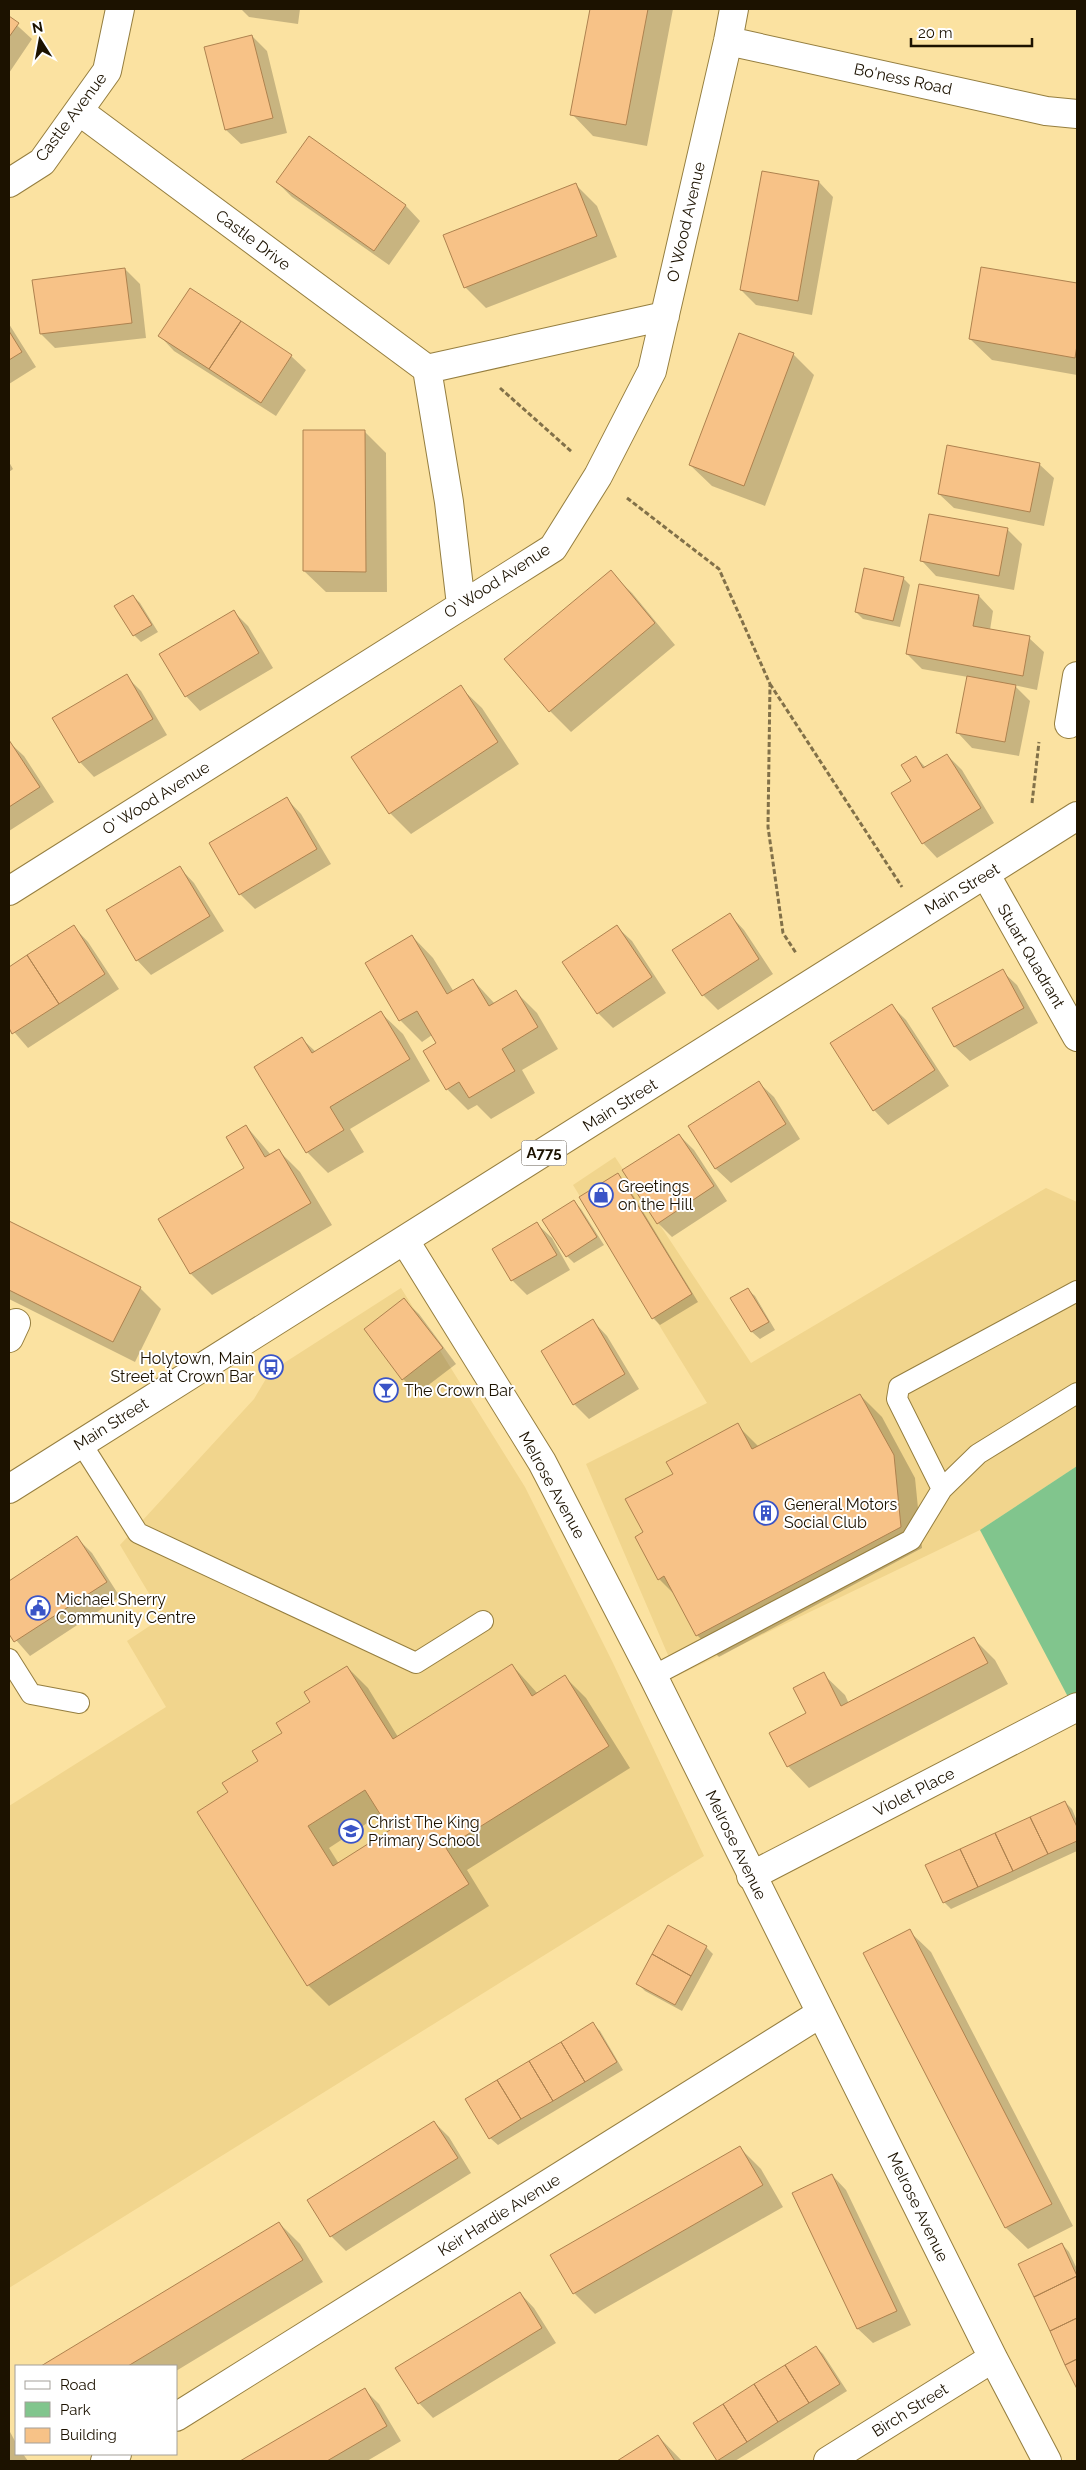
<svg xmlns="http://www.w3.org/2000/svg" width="1086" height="2470" font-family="Raleway,sans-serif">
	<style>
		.built { fill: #f1d58d }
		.green { fill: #81c58d }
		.shadow { fill: #0003; fill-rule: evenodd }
		.building { fill: #f7c287; stroke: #ae824f; fill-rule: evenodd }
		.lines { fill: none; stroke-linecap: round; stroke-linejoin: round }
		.service-casing { stroke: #957e3f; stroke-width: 22 }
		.minor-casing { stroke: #957e3f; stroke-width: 30 }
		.primary-casing { stroke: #957e3f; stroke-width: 30 }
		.path { stroke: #827149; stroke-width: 3; stroke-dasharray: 5 2.5; stroke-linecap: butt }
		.service { stroke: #fff; stroke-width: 20 }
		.minor { stroke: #fff; stroke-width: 28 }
		.primary { stroke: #fff; stroke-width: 28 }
		.labels { text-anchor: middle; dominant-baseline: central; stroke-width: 4; stroke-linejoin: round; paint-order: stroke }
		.shield { fill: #fff; stroke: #60594c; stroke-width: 1 }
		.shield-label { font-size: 15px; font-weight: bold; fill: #1c1200 }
		.street-label { font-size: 16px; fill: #1c1200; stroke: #fff }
		.poi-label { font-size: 16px; fill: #1c1200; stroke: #fff; text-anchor: start }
	</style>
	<rect width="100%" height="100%" fill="#fbe2a1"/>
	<path class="built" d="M615 1157 751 1363 1046 1188 1077 1202V1466L980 1530 677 1676 586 1464 707 1403 573 1185Z
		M401 1288 525 1487 613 1663 704 1856 9 2288V1806L166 1707 127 1641 163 1617 120 1545 254 1399 270 1372Z"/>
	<path class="green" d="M1077 1466V1714L980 1530Z"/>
	<path class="shadow" d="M241 9H300L298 24 249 17Z
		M592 9H673L647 146 593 136 572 114Z
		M9 18 32 39 9 73Z
		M252 36 267 51 287 133 241 144 226 130Z
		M309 138 406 206 420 221 389 265 292 197 277 182Z
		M819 182 833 197 812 315 756 305 741 290Z
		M576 185 597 206 617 257 486 308 465 287Z
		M982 268 1077 285V375L992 360 970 339Z
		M125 269 140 284 146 338 55 348 41 334Z
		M9 324 36 367 9 384Z
		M160 336 291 356 306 370 276 416 174 351Z
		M793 354 814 375 765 506 712 486 690 465Z
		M364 431 386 453 387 592H326L304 571Z
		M9 462 13 469 9 472Z
		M1039 464 1054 478 1044 526 954 508 939 494Z
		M930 515 1008 530 1022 544 1014 590 936 576 922 561Z
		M610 572 632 593 675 645 571 732 550 711Z
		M903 578 910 585 900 627 863 619 856 612Z
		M133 596 140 603 158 632 141 642 134 635Z
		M979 596 993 611 990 630 1029 638 1044 652 1037 690 1014 685 1030 701 1019 756 972 748 958 733 968 677 922 669 907 654Z
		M233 611 248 626 273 668 200 711 186 696Z
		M126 676 141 691 167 735 94 777 80 762Z
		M460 687 482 708 519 764 411 834 390 813Z
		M9 742 24 756 54 802 9 831Z
		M947 755 962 770 994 823 937 858 923 843 912 782 916 757 926 768Z
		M287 799 301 814 331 864 255 909 240 894Z
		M180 868 194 883 224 931 151 975 137 960Z
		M730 915 744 930 773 974 718 1010 703 995Z
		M74 927 88 942 119 989 28 1048 9 1026V969Z
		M617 927 632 941 666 993 613 1028 598 1013 564 962Z
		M412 936 433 958 454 992 473 980 495 1004 516 992 537 1013 558 1049 522 1070 535 1093 491 1119 477 1105 468 1110 447 1089 437 1043 432 1035 422 1042 400 1020 366 964Z
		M1002 971 1017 985 1038 1023 970 1061 955 1047 934 1009Z
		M891 1005 906 1020 949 1086 888 1125 874 1110Z
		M381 1013 403 1034 430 1081 350 1129 364 1152 328 1173 307 1152 302 1039 316 1052Z
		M759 1083 774 1097 800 1139 731 1183 716 1169 690 1126Z
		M246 1126 271 1155 279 1151 300 1172 332 1225 212 1295 191 1274 159 1220 246 1169Z
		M679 1135 694 1150 727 1201 672 1237 658 1223Z
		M618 1175 625 1182 698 1302 660 1325 653 1318Z
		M574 1202 581 1209 604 1245 574 1263 567 1256Z
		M9 1223 140 1288 161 1309 135 1362 9 1299Z
		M537 1224 552 1238 570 1270 527 1295 512 1280Z
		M747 1289 755 1296 775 1330 760 1339 752 1332 732 1298Z
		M404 1300 419 1314 456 1364 418 1393 403 1379Z
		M593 1321 607 1336 639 1389 589 1419 574 1404Z
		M860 1395 882 1417 915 1478 922 1548 719 1657 697 1635 676 1596 659 1579 644 1533 674 1474 737 1425 759 1447Z
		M77 1538 92 1553 120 1597 30 1656 9 1632V1583Z
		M974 1639 995 1660 1008 1684 809 1788 788 1766 823 1674 845 1695 849 1704Z
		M512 1665 538 1694 565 1677 586 1698 630 1768 467 1870 489 1906 329 2006 308 1985 230 1792 312 1702 347 1667 368 1688 398 1737ZM381 1814 391 1830 339 1864 329 1848Z
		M1065 1802 1072 1809 1077 1821V1851L951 1909 944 1902Z
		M909 1931 931 1952 1073 2226 1028 2249 1006 2228 865 1953Z
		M706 1947 713 1954 682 2011 645 1991 637 1983Z
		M593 2024 600 2031 623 2070 498 2145 490 2138Z
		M434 2122 449 2137 471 2173 346 2251 331 2236 309 2200Z
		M740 2148 761 2169 783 2207 595 2314 574 2293Z
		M832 2175 846 2190 911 2325 873 2343 858 2329 793 2193Z
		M279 2223 300 2244 323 2282 176 2371V2366H44Z
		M1062 2244 1069 2252 1077 2269V2386L1020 2264Z
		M520 2293 534 2308 556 2343 433 2418 419 2403Z
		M816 2347 823 2354 847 2391 735 2461H718L694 2423Z
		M365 2390 379 2404 401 2441 367 2461H242Z
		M9 2430 16 2443V2454H23L28 2461H9Z
		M658 2436 682 2461H619Z"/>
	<path class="building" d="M590 9H648L626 125 570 115Z
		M9 16 19 23 9 37Z
		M252 35 273 118 225 130 204 47Z
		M309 136 406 205 374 251 276 182Z
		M762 171 819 181 798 301 740 290Z
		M576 183 597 236 464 288 443 235Z
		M981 267 1077 283V345L1075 358 969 339Z
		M125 268 132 323 40 334 32 280Z
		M190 288 241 321 209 369 158 336Z
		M241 321 292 355 261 403 209 369Z
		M9 331 22 352 9 360Z
		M739 333 794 353 744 486 689 465Z
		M303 430H365L366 572 303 571Z
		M947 445 1040 463 1030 512 938 494Z
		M929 514 1008 528 999 576 920 561Z
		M864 568 904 577 893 621 855 612Z
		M611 570 655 623 549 712 504 659Z
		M919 584 979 595 973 626 1030 636 1023 676 906 654Z
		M133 595 152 625 133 636 114 606Z
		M234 610 259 653 185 697 159 654Z
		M127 674 153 719 79 763 52 718Z
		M967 676 1016 685 1005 742 956 733Z
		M461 685 498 742 389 814 351 757Z
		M9 740 40 787 9 807Z
		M947 754 981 808 922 844 891 793 911 781 901 765 916 756 923 768Z
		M287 797 317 849 239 895 209 843Z
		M180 866 210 916 136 961 106 910Z
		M730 913 759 959 702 996 672 950Z
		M74 925 105 974 59 1004 27 955Z
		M617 925 652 977 597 1014 562 962Z
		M412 935 447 994 473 979 489 1006 516 990 538 1027 502 1049 515 1071 469 1098 459 1082 446 1090 423 1051 436 1043 417 1011 399 1021 365 963Z
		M27 955 59 1004 12 1034 9 1028V967Z
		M1003 969 1024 1008 954 1047 932 1008Z
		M892 1004 935 1070 873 1111 830 1043Z
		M381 1011 410 1059 330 1107 344 1130 306 1153 254 1067 302 1037 312 1053Z
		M759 1081 786 1124 715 1169 688 1126Z
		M246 1125 265 1157 279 1149 311 1203 190 1274 158 1219 244 1168 226 1137Z
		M679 1134 714 1186 657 1224 622 1170Z
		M618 1173 692 1294 652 1319 579 1197Z
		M574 1200 597 1237 566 1257 542 1220Z
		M9 1221 141 1287 113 1342 9 1290Z
		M537 1222 557 1255 511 1281 492 1249Z
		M748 1288 769 1322 751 1332 730 1298Z
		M404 1298 443 1348 402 1380 364 1329Z
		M593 1319 625 1374 573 1405 541 1351Z
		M860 1394 894 1455 901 1527 696 1636 664 1576 658 1580 635 1537 643 1532 625 1499 673 1474 666 1462 738 1423 752 1449Z
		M77 1536 107 1582 14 1642 9 1634V1581Z
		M974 1637 988 1663 787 1767 769 1733 806 1713 793 1688 824 1672 841 1706Z
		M512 1664 532 1696 565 1675 609 1746 446 1848 469 1884 307 1986 197 1812 228 1792 222 1783 258 1761 252 1751 282 1733 276 1723 310 1702 304 1692 347 1666 393 1739ZM365 1790 390 1830 333 1866 308 1826Z
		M1065 1801 1077 1827V1841L1048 1854 1030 1817Z
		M1030 1817 1048 1854 1013 1871 995 1833Z
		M995 1833 1013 1871 978 1887 960 1849Z
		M960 1849 978 1887 943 1903 925 1865Z
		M668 1925 707 1946 691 1976 652 1954Z
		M910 1929 1052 2204 1005 2228 863 1953Z
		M652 1954 691 1976 675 2005 636 1984Z
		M593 2022 617 2062 585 2082 561 2042Z
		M561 2042 585 2082 553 2101 529 2061Z
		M529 2061 553 2101 521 2119 497 2080Z
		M497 2080 521 2119 489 2139 465 2099Z
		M434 2121 458 2158 330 2237 307 2200Z
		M740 2146 763 2185 573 2294 550 2255Z
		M832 2174 897 2311 857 2329 792 2193Z
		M279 2222 303 2260 128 2366H41Z
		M1062 2243 1077 2276 1034 2297 1018 2264Z
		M1077 2276V2318L1050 2331 1034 2297Z
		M520 2292 542 2328 418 2404 395 2368Z
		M1077 2318V2359L1065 2365 1050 2331Z
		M816 2346 840 2384 809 2403 785 2365Z
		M1077 2359V2389L1065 2365Z
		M785 2365 809 2403 778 2422 754 2384Z
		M754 2384 778 2422 747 2442 723 2404Z
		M365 2388 387 2426 327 2461H240Z
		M723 2404 747 2442 717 2461 693 2423Z
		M658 2435 675 2461H617Z"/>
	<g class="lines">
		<g class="service-casing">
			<path id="service" d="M81 1443 138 1533 416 1663 483 1621
				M942 1489 897 1399 899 1387 1077 1291
				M9 1659 31 1694 79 1703
				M653 1676 911 1540 942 1489 978 1454 1077 1393"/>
		</g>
		<g class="minor-casing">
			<path id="minor" d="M728 41 1046 111 1077 114
				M79 111 427 369 665 316
				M9 183 42 162 107 71 120 9
				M427 369 449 502 461 605
				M1069 724 1077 676
				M986 875 1077 1037
				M9 891 553 548 598 476 652 371 728 41 734 9
				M405 1241 542 1462 653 1676 993 2358 1047 2461
				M9 1338 16 1323
				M751 1876 1077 1707
				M176 2417 821 2013
				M105 2461 117 2454
				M828 2461 993 2358"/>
		</g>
		<g class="primary-casing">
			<path id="primary" d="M9 1489 1077 816"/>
		</g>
		<path class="path" d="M500 388 572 452
			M627 498 719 569 770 684 768 827 783 933 796 953
			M770 684 902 887
			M1032 803 1039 742"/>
		<use href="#service" class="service"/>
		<use href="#minor" class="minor"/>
		<use href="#primary" class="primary"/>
	</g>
	<defs>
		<g id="shop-ring" transform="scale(1.25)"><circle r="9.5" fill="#fff" stroke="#3a54c7" stroke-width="1.5"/><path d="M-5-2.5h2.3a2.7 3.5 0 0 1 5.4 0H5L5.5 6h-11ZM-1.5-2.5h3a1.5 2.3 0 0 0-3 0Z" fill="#3a54c7"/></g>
		<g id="bus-ring" transform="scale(1.25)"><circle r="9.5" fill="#fff" stroke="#3a54c7" stroke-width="1.5"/><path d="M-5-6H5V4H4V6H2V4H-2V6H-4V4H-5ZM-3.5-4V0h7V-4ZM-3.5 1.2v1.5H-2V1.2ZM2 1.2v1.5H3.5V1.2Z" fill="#3a54c7"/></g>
		<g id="bar-ring" transform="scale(1.25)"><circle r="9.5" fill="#fff" stroke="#3a54c7" stroke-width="1.5"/><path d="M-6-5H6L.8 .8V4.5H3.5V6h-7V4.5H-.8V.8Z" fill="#3a54c7"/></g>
		<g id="building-ring" transform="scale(1.25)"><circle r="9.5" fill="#fff" stroke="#3a54c7" stroke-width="1.5"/><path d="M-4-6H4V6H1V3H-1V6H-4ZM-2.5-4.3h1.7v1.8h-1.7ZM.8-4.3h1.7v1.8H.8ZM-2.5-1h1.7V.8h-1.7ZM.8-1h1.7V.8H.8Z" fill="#3a54c7"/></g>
		<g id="civic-ring" transform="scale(1.25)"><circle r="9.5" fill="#fff" stroke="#3a54c7" stroke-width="1.5"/><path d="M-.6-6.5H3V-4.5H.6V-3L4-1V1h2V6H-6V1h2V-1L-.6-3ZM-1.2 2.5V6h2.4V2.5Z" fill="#3a54c7"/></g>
		<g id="school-ring" transform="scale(1.25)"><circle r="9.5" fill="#fff" stroke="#3a54c7" stroke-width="1.5"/><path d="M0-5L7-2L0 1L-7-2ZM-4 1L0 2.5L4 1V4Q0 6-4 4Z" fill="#3a54c7"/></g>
	</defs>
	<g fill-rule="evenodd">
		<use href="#shop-ring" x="601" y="1195"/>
		<use href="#bus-ring" x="271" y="1367"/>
		<use href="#bar-ring" x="386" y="1390"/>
		<use href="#building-ring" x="766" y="1513"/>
		<use href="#civic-ring" x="38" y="1608"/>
		<use href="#school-ring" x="351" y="1831"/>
	</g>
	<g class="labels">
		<rect class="shield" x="521.5" y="1140.5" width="45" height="25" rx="4"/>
		<g class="shield-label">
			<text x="544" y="1153">A775</text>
		</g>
		<g class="street-label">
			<text transform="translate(903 79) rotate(12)">Bo'ness Road</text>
			<text transform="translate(71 117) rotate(-53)">Castle Avenue</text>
			<text transform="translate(686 222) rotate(-77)">O' Wood Avenue</text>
			<text transform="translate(253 240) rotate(37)">Castle Drive</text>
			<text transform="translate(497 581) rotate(-33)">O' Wood Avenue</text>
			<text transform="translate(156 798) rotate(-32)">O' Wood Avenue</text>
			<text transform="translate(962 889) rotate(-31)">Main Street</text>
			<text transform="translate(1031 956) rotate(60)">Stuart Quadrant</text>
			<text transform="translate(620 1105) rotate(-32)">Main Street</text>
			<text transform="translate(111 1424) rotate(-32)">Main Street</text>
			<text transform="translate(552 1485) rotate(61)">Melrose Avenue</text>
			<text transform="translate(914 1792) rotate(-27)">Violet Place</text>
			<text transform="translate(736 1845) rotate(64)">Melrose Avenue</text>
			<text transform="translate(918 2207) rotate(64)">Melrose Avenue</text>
			<text transform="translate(499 2215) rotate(-32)">Keir Hardie Avenue</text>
			<text transform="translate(910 2410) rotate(-32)">Birch Street</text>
		</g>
		<g class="poi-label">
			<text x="618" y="1186">Greetings<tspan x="618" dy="18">on the Hill</tspan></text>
			<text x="254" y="1358" text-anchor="end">Holytown, Main<tspan x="254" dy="18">Street at Crown Bar</tspan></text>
			<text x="404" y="1390">The Crown Bar</text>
			<text x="784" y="1504">General Motors<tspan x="784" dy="18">Social Club</tspan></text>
			<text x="56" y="1599">Michael Sherry<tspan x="56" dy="18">Community Centre</tspan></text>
			<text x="368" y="1822">Christ The King<tspan x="368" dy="18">Primary School</tspan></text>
		</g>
	</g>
	<rect width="1086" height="2470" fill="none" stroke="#1c1200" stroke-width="20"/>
	<rect x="15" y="2365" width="162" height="90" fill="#ffffff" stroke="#a4a099"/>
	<rect x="25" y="2381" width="25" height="8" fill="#ffffff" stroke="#a4a099"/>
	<text x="60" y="2390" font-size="15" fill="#1c1200">Road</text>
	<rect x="25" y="2402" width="25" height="15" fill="#81c58d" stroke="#a4a099"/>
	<text x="60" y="2415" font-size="15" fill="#1c1200">Park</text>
	<rect x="25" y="2428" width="25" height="15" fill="#f7c287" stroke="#a4a099"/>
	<text x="60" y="2440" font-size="15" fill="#1c1200">Building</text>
	<g transform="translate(40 40) rotate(349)" stroke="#ffffff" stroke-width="4" paint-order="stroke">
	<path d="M0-4L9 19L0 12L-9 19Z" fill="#1c1200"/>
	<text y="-8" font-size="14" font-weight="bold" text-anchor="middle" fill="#1c1200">N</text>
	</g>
	<path d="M911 38v8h121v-8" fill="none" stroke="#1c1200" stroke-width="2.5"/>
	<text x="918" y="38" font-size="15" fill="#1c1200" stroke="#ffffff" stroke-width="4" paint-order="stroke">20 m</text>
</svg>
